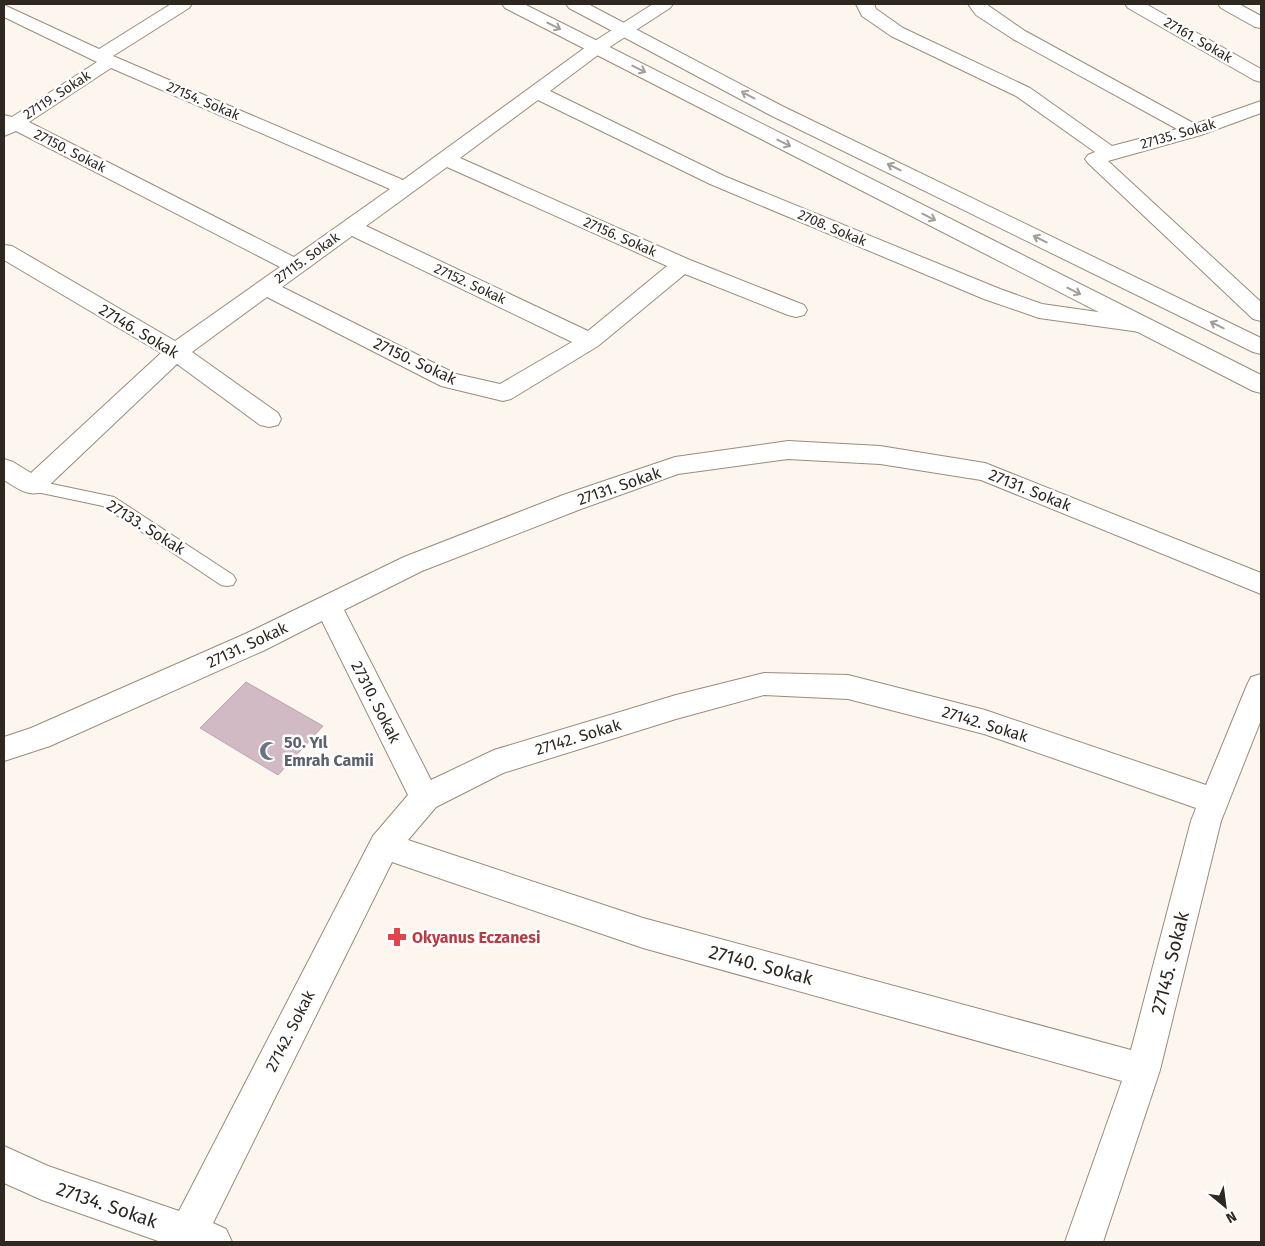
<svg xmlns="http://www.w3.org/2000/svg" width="1265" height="1246" font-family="'Fira Sans',sans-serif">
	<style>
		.building { fill: #d2bac5; stroke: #bca4af }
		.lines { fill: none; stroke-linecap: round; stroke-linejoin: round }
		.service-casing { stroke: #9b8b7a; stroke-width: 2 }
		.minor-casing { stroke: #9b8b7a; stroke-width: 2 }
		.tertiary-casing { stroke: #9b8b7a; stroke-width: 2 }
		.service { fill: #fff; fill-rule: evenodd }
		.minor { fill: #fff; fill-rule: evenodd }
		.tertiary { fill: #fff; fill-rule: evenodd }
		.oneway { stroke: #a19e9b }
		.labels { text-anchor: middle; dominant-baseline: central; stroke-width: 5; stroke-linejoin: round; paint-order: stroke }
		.far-street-label { font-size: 14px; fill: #2e2821; stroke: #fff }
		.street-label { font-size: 16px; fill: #2e2821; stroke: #fff }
		.worship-label { font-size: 16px; font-weight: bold; fill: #5b616d; stroke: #fff; text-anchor: start }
		.health-label { font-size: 16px; font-weight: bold; fill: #be3a42; stroke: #fff; text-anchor: start }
		.near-street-label { font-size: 19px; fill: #2e2821; stroke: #fff }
	</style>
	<rect width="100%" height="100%" fill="#fdf6ef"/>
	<path class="building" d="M246 682 323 726 278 775 200 728Z"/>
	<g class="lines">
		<g class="service-casing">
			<path id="service" d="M33 480 114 497 233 575 236 580 233 585 227 586 221 585 103 506 27 490 25 486 27 482Z"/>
		</g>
		<g class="minor-casing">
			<path id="minor" d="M171 4H192L189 8 113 56 403 180 590 44 653 4H673L670 8 602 52 550 91 724 176 1000 289 1042 304 1140 318 1148 320 1151 325 1148 330 1140 332 1039 318 984 299 710 184 538 100 460 158 690 260 804 305 807 310 804 315 796 317 788 315 685 274 598 346 511 399 503 401 441 386 267 297 192 352 278 413 281 419 278 425 269 427 260 425 177 364 42 492C27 497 17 488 4 480V459L13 462 31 473 161 353 4 260V245L12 246 175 341 280 267 16 131 4 136V115L12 117 97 62 4 17V5L99 49ZM111 68 390 189 294 257 29 122ZM447 167 667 266 588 331 366 226ZM352 236 572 342 500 384 456 374 282 287Z
				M856 4H874L876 9 903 28 1030 88 1112 146 1177 129 1013 39 976 15 968 4H986L1025 31 1195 124 1261 101V113L1201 135 1108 161 1261 302V321L1253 319 1088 163 1085 159 1088 155 1095 152 1016 96 891 36 862 16Z
				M1125 4H1146L1261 69V82L1254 80 1128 8Z
				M1218 4H1239L1261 16V28L1255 27 1221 8Z
				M788 441 880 446 985 463 1261 573V594L981 480 880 464 788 459 678 474 581 509 422 571 344 610 431 780 494 750 676 695 764 673 848 675 985 710 1206 785 1247 685 1251 677 1261 674V720L1221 821 1160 1070 1103 1242H1065L1122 1081 643 948 392 862 213 1223 226 1229 232 1242H161L42 1200 4 1183V1146L48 1166 179 1211 373 836 408 795 322 621 265 650 50 746 4 761V737L31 728 245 634 404 557 563 495 675 457ZM764 695 848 699 984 734 1196 808 1191 821 1131 1050 643 918 408 840 436 807 503 773 676 719Z"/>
		</g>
		<g class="tertiary-casing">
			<path id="tertiary" d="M502 4H524L1261 375V393L1253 391 505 8Z
				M566 4H588L782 106 1261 338V354L1253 352 768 114 569 8Z"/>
		</g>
		<use href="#service" class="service"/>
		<use href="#minor" class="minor"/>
		<use href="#tertiary" class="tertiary"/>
	</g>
	<defs><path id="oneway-shaft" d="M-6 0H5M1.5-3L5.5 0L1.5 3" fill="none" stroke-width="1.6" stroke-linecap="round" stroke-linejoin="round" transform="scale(1.25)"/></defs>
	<g class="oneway">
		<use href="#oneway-shaft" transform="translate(554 26) rotate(27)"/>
		<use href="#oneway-shaft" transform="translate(639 69) rotate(27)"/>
		<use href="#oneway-shaft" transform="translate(748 95) rotate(-152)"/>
		<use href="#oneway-shaft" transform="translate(784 143) rotate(27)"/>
		<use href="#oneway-shaft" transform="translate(894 167) rotate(-154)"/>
		<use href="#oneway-shaft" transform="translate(929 217) rotate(27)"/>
		<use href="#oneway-shaft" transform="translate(1040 239) rotate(-154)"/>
		<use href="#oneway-shaft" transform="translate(1074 291) rotate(27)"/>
		<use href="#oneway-shaft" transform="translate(1217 325) rotate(-154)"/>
	</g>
	<defs>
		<g id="mosque-bare" transform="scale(1.5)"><path d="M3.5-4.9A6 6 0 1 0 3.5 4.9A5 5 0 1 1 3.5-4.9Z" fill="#6b7280" stroke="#fff" stroke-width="2.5" paint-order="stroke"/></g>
		<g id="pharmacy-bare" transform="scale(1.5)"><path d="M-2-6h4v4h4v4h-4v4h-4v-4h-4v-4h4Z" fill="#e0444e" stroke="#fff" stroke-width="2.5" paint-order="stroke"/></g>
	</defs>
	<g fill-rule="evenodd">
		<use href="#mosque-bare" x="269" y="751"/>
		<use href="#pharmacy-bare" x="397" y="937"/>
	</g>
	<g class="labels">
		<g class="far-street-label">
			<text transform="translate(1198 40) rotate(30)">27161. Sokak</text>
			<text transform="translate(57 95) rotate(-33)">27119. Sokak</text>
			<text transform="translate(203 101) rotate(23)">27154. Sokak</text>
			<text transform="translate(1178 134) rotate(-16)">27135. Sokak</text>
			<text transform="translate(70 151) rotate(27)">27150. Sokak</text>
			<text transform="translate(832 228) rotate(23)">2708. Sokak</text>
			<text transform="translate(620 237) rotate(24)">27156. Sokak</text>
			<text transform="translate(307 258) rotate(-36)">27115. Sokak</text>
			<text transform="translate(470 284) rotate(25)">27152. Sokak</text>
		</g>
		<g class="street-label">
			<text transform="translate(139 331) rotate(31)">27146. Sokak</text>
			<text transform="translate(415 361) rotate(25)">27150. Sokak</text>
			<text transform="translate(619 486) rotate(-19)">27131. Sokak</text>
			<text transform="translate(1030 490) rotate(22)">27131. Sokak</text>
			<text transform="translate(146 527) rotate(32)">27133. Sokak</text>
			<text transform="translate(247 645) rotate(-25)">27131. Sokak</text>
			<text transform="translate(376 702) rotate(63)">27310. Sokak</text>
			<text transform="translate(985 724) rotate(17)">27142. Sokak</text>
			<text transform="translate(578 737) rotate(-17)">27142. Sokak</text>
			<text transform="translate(290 1031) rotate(-63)">27142. Sokak</text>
		</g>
		<g class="worship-label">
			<text x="284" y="742">50. Yıl<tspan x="284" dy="18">Emrah Camii</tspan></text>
		</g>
		<g class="health-label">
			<text x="412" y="937">Okyanus Eczanesi</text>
		</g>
		<g class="near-street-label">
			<text transform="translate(1170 963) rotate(-76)">27145. Sokak</text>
			<text transform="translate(761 965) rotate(15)">27140. Sokak</text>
			<text transform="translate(107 1205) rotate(19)">27134. Sokak</text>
		</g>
	</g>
	<rect width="1265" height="1246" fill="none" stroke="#2e2821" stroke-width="10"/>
	<g transform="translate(1225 1206) rotate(151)" stroke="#ffffff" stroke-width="4" paint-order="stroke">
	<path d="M0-4L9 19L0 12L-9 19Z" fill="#2e2821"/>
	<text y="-8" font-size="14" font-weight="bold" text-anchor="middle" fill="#2e2821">N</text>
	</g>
</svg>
